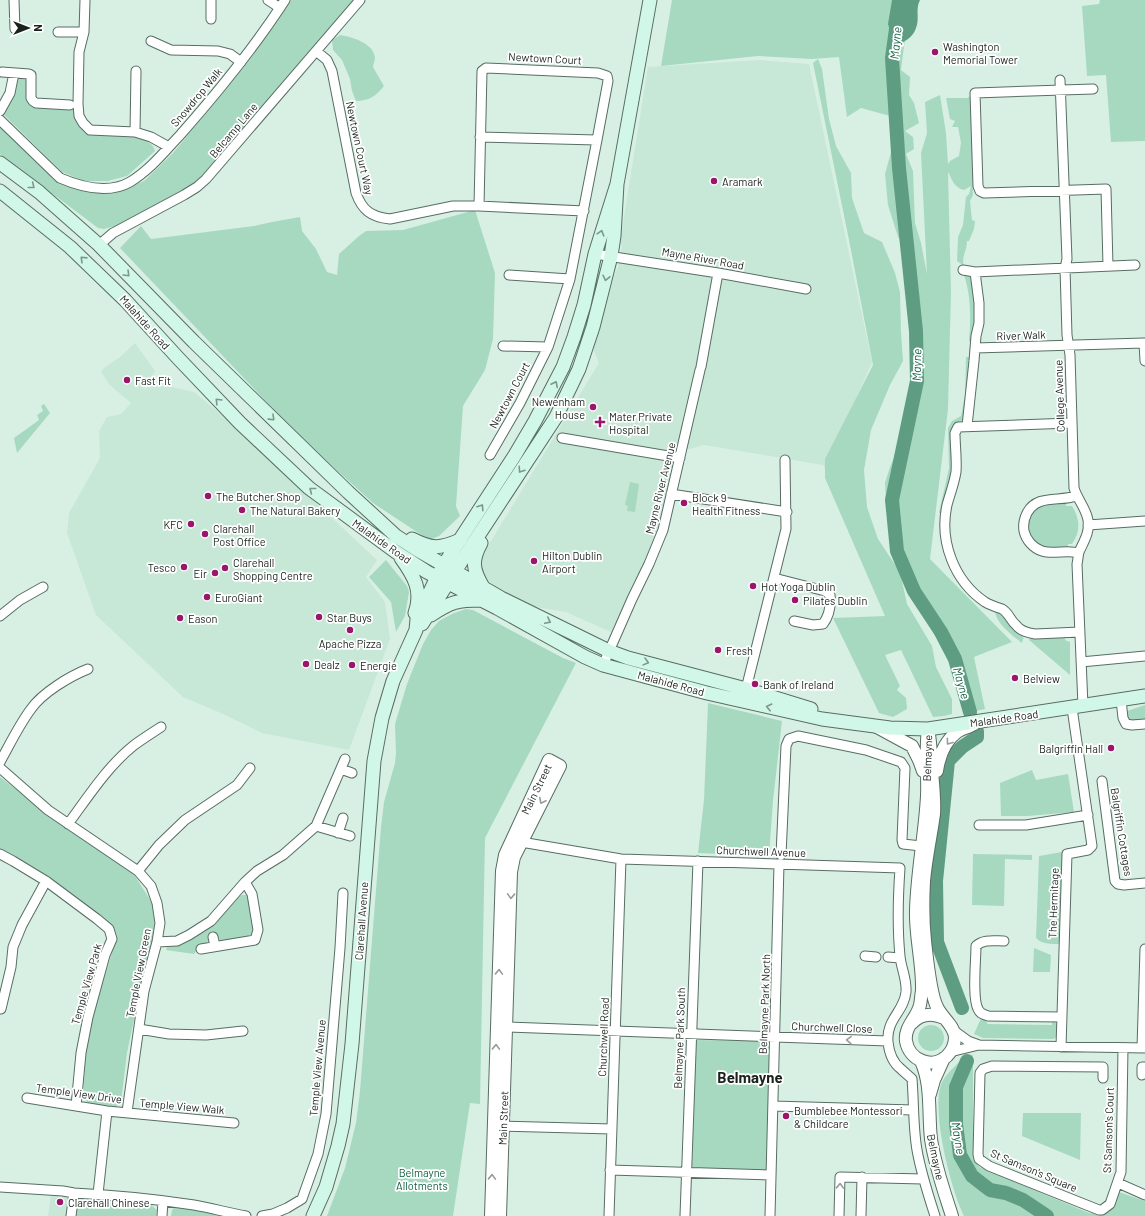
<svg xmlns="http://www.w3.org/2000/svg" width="1145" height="1216" font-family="Barlow,sans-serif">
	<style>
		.built { fill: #c7e7d7 }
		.green { fill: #a7d9c1 }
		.water { fill: #5f9d82 }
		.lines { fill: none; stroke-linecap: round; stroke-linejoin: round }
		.river { stroke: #5f9d82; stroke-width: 14 }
		.minor-casing { stroke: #586d63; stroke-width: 11 }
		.tertiary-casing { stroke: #586d63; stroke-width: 14 }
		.secondary-casing { stroke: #586d63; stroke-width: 15 }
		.minor { stroke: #fff; stroke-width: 9 }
		.tertiary { stroke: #fff; stroke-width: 12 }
		.secondary { stroke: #d0f7e7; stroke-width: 13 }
		.oneway { stroke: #7e978c }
		.oneway2 { stroke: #989c99 }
		.poi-dot { fill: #99166b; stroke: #fff; stroke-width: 1.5 }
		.labels { text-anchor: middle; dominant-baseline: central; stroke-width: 3.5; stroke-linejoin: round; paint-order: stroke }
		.poi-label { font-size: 11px; fill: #19221d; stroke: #fff; text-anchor: start }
		.street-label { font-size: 11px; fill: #19221d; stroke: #fff }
		.park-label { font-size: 11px; fill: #116045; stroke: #fff }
		.water-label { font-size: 12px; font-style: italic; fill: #156347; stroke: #fff }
		.district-label { font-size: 15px; font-weight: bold; fill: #19221d; stroke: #fff }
	</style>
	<rect width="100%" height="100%" fill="#d8f0e4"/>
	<path class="built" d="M760 60 809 64 872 362 825 469 823 465 704 445 682 451 662 529 611 632 566 612 529 606 495 587 480 572 479 561 599 363 593 348 615 273 618 268 622 247 620 242 648 67Z
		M135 343 155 371 143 391 149 385 172 387 194 392 217 411 377 560 366 577 385 602 390 639 349 750 262 733 223 714 183 697 96 615 67 533 69 513 100 458 99 431 107 417 121 414 131 403 110 385 101 372 104 368 120 357Z
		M51 1194 69 1198 70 1202 68 1216H48Z"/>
	<path class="green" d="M291 0H357L196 184 123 224 104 229 98 228 0 154V122L65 183 85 191 107 193 125 189 144 181 173 153 201 119Z
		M672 0H910L901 70 910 77 909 95 914 103 919 123 905 131 913 137 914 149 906 154 913 171 915 223 921 243 927 274 921 153 927 133 925 102 940 95 946 133 948 164 950 161 959 156 961 143 958 127H952L955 121 950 119 946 98H968L969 96 972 99 973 195 970 201 972 220 975 221 974 229 969 241H967C967 251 961 257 964 266L957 261 958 237 963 225 966 197 969 194 971 186 964 190C954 188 952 179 948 172L951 292 948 409 930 559 1012 642 974 657 985 709 967 713 965 710 955 673 924 615 916 583 909 580 894 551 889 523 886 501 885 483 890 467 896 453 910 429 909 402 913 380 914 366 911 347 912 324 916 305V284L908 251 898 237 888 205 885 174 891 152 892 126 890 116 861 108 847 117 839 57 812 59 758 56 661 66Z
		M1100 0H1145V141L1111 142 1106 75 1087 76 1082 6 1099 4Z
		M340 35C352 37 374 43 375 58 375 61 373 64 373 67L384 86C376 96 369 101 356 101L352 91 350 79 342 60 333 50 332 40Z
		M818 59 822 69 829 119 836 146 851 173 852 198 864 233 882 242 895 273 900 292 901 332 903 361 890 385 871 430 864 470 867 507 878 539 900 572 907 604 932 646 936 667 952 699V714L944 716 933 717 901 650 885 655 900 686 897 690 906 698 907 709 893 717 879 713 833 618 885 616 825 478V459L873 365 849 240 813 63Z
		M18 77H29V105L73 107C75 118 78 126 85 133 101 134 152 132 155 151L127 176 108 181H84L62 172 1 112Z
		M475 210 495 273 493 339 485 370 463 406 456 506 460 516 439 536 429 540 373 503 300 437 120 248 141 226 151 239 254 226 272 222 300 217 302 231 316 249 327 272 337 275 339 254 359 236 366 231 403 230Z
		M964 275H970L971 277 975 313 972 342 969 341C971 318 971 296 964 275Z
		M966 357H971L964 419 961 423 956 424 952 428 953 470 943 513H939L949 468 948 428 952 421 961 416 965 395Z
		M44 404 50 413 17 453 14 438 39 420 37 415 43 411 41 406Z
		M630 482 639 484 635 512 627 511 628 506 625 505Z
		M1066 501V506H1072C1080 519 1081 531 1072 544H1068V548C1062 549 1055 550 1049 549 1029 547 1019 521 1036 508 1044 502 1056 502 1066 501Z
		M386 560 407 586 409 592 405 616 396 632 391 602 369 577Z
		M466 609 473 610 563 658 576 663 485 838 480 1104 470 1103 453 1216H327L345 1168 356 1123 360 1091 381 827 384 802 395 763 396 753 395 724 407 684 423 644 431 630 439 621 454 613Z
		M995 611 1001 613 1024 635 1022 643C1012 635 996 624 995 611Z
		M1031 637H1065V640L1070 642V675L1029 640Z
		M708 703 782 721 773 801 769 856 698 853 704 800Z
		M1145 705V719L1133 721 1127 717V711Z
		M1032 770 1036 780 1068 774 1074 812 1028 816H1001L1000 783Z
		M0 777 52 817 133 873 149 898 157 916 155 938 145 967 127 1053 121 1102 115 1108C103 1106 86 1108 83 1095L86 1051 91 1022 117 936 114 928 107 921 77 898 18 859 0 851Z
		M1062 852 1060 940 1059 944C1051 944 1041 944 1036 938L1039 856Z
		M973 854 1032 855V860L1005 859 1004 906 972 905Z
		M242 895H246L249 898 253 931 251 936 222 943 216 934 210 936C209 943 206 942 201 946 199 948 196 952 194 954L166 950 167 947C188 943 208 932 223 915 229 908 234 899 242 895Z
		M1034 948 1051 955 1050 972H1033Z
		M982 1016 988 1018 987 1024 1052 1025V1019L1057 1024V1037L1053 1039 983 1038 974 1034Z
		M918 1038a13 13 0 1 1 26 0a13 13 0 1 1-26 0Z
		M696 1040 770 1041 766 1171H692Z
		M973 1055V1157L979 1167 1089 1213 1103 1214 1111 1207 1119 1192 1145 1201V1216H964C951 1190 930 1109 942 1082 945 1076 950 1071 955 1066 961 1060 965 1057 973 1055Z
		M1023 1113H1081L1080 1160 1022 1136Z
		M81 1198 151 1205 157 1210 156 1216H76L77 1203Z
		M176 1206 224 1216H171L172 1210Z"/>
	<path class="water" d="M892 0H920C915 9 920 19 916 28 913 38 903 43 894 45L888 24Z"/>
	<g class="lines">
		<path class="river" d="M900 0 892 58 899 168 916 331 917 381 892 500 897 551 914 591 941 632 955 659 970 712
			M962 1008 937 942 936 881 948 761 962 747 977 737V731
			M967 1061 956 1087V1124L960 1155 972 1176 990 1190 1006 1193 1023 1200 1047 1216"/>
		<g class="minor-casing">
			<path id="minor" d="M14 0 15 29
				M85 0 84 32 79 52 78 104 79 116 83 123 90 130 135 132 151 137 169 147
				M211 0V19
				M268 0 280 8
				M58 32H84
				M151 41 171 50 218 51 230 54 241 62
				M316 51 327 60 332 71 356 193C362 210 371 217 390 219L453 206H479L584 211
				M2 72 29 74 31 75V98L33 101 36 103 70 105
				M1060 80 1067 259 1065 268 1067 335 1070 355 1074 488C1077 499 1086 508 1088 520 1090 532 1084 541 1079 552 1078 556 1078 560 1077 564L1083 706
				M1093 89 975 93 978 186 980 191 984 193 1106 189 1108 266
				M0 111 10 93 14 73
				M0 120 60 178C81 187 109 194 130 182 150 170 165 151 181 134 218 92 254 48 285 0
				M135 132 136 71
				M480 137 597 140
				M479 206 482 71 486 68 598 73 607 76 608 81 597 140 570 279 548 347 520 403 490 455
				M99 245 113 233 184 195 197 187 206 179 360 0
				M595 254 718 273 806 289
				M963 270 975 272 1135 265
				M509 275 570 279
				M503 346 548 347
				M975 348 1144 343 1145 361
				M701 367 718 273
				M1072 423 958 427 955 433C955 445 957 460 956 472 954 484 950 494 947 505 939 541 954 581 985 602 990 605 996 607 1002 609 1009 613 1010 620 1016 625 1020 631 1028 633 1035 634L1080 632
				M967 426 974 361 976 336 979 323V303L975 272
				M562 438 680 458
				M671 494 787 512
				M1076 496C1059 502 1037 494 1027 513 1024 519 1023 525 1024 531 1026 540 1033 548 1042 551 1054 555 1067 549 1078 553
				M1088 525 1145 521
				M774 578 825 591 830 595C831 605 829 616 823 624L813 625 794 621
				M0 616 20 600 43 587
				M1081 662 1145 656
				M603 665 632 599 649 564 663 530 700 370
				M746 689 786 529 785 460
				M1121 700 1123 718 1126 724 1132 725 1145 724
				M0 762C10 744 19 725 31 709 42 693 70 676 88 669
				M0 768 48 810 138 871 151 886 157 903 160 923 157 942 144 991 127 1112
				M341 769 352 773
				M1102 781 1115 881 1118 884 1124 885 1145 883
				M68 824C88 797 107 767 133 746 142 739 152 733 161 727
				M979 825H1026L1088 815
				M316 826 350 836
				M338 833 343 818
				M521 842 621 859 900 868C898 897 897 926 900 956 901 968 907 979 906 992 904 1012 886 1019 888 1042 889 1052 893 1063 901 1069 905 1073 908 1075 912 1079 914 1103 913 1127 917 1150 921 1173 928 1194 935 1216
				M0 854 13 861 46 881 97 919 109 929 112 939 105 955 88 1017 81 1053 76 1106
				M781 855 786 746 789 739 798 736 866 750 901 762 905 768 902 840 903 844 921 846
				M138 871 159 845 185 820 237 785 250 768
				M213 937 215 946
				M1004 941C994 941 983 939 976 946 976 960 972 998 978 1009 980 1014 983 1014 988 1016L1062 1017
				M157 942 177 941 189 935 211 921 245 882 257 871 283 855 316 826 345 759
				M201 949 255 940 258 930 252 894 245 882
				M865 956 876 957
				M888 957 900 958
				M1 1009 11 967 13 947 22 925 46 881
				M506 1027 888 1041
				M139 1029 169 1034 206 1035 243 1031
				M953 1030 968 1041 979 1045
				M1061 1047 1067 854 1088 850 1092 846 1072 708
				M1142 1048 1145 949
				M950 1052 979 1045 1145 1048
				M1142 1075V1067H1145
				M1103 1078V1067L992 1066 983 1069 980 1073 978 1154 979 1159 989 1166 1099 1210H1102L1110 1204 1121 1172 1123 1048
				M27 1098 107 1111 234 1123
				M773 1106 913 1110
				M503 1126 612 1129
				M610 1170 771 1175
				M1118 1183 1145 1195
				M0 1187 63 1191 74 1193C114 1195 155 1199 194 1205 212 1208 228 1213 246 1216
				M98 1194 107 1111
				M71 1216 74 1193
				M162 1216 163 1201
				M262 1216 273 1214 287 1208 302 1199 318 1154 326 1114 340 948 343 893
				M609 1216 621 859
				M685 1216 698 861
				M770 1216 779 864
				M839 1216 840 1177 923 1179
				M861 1216 862 1177"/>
		</g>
		<g class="tertiary-casing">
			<path id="tertiary" d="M877 727 912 746 919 760 923 771
				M928 729C931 743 931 757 932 771 933 785 935 800 934 814 931 836 926 858 924 881 923 900 923 922 925 941 927 958 930 993 937 1007 942 1018 954 1025 955 1037 955 1045 952 1051 947 1056 932 1070 909 1060 906 1041 904 1027 917 1018 920 1005 921 1001 921 995 922 991 923 964 915 937 916 910 917 872 925 834 927 796 928 774 925 752 928 729Z
				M937 771C939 757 945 741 957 732 961 729 969 727 974 724
				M912 1023C921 1013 933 1013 944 1018
				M921 1061C932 1085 928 1113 931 1139 935 1166 944 1191 952 1216
				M930 1094 934 1080 944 1058
				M491 1216 502 871 505 855 549 760 560 766 514 857 511 872 500 1216"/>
		</g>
		<g class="secondary-casing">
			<path id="secondary" d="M0 163 39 192 99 245 194 342 348 492 396 536 416 549 501 598 609 651 628 658 746 689 811 709
				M0 191 70 247 125 300 178 358 240 423 309 488 396 552 427 572 497 608 585 657 603 665 707 693 822 719 890 728 928 729 1145 696
				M412 539C431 549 440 549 460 540
				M481 543C471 561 473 570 483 587
				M401 558C414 576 423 591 415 613
				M431 615C451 602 457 600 481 600
				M422 624 459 565 556 417 579 369 593 327 611 256 614 236 617 184 650 0
				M313 1216 326 1187 338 1146 343 1124 352 1044 374 761 382 718 393 681 416 630 417 619 437 577 450 555 515 455 535 421 563 367 574 337 584 305 595 254 617 184"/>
		</g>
		<use href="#minor" class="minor"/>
		<use href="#tertiary" class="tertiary"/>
		<use href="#secondary" class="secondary"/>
	</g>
	<defs><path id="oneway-chevron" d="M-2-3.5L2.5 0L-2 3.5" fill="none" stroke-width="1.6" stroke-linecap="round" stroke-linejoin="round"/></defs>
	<g class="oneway">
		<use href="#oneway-chevron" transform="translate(32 186) rotate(39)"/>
		<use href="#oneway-chevron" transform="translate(601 233) rotate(-73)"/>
		<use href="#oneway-chevron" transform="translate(83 259) rotate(-136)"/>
		<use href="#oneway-chevron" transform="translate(127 274) rotate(45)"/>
		<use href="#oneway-chevron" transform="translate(606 278) rotate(103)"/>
		<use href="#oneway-chevron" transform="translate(555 384) rotate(-63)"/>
		<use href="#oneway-chevron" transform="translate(218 401) rotate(-134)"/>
		<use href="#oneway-chevron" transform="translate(272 418) rotate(44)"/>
		<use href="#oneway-chevron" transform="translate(521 470) rotate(124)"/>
		<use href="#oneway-chevron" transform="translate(312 490) rotate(-142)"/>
		<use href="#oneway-chevron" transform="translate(481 507) rotate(-57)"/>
		<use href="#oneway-chevron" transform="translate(548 621) rotate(26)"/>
		<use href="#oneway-chevron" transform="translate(646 662) rotate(15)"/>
		<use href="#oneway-chevron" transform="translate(769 707) rotate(-167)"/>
	</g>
	<g class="oneway2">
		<use href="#oneway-chevron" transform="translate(949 742) rotate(126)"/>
		<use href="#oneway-chevron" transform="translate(542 801) rotate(117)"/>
		<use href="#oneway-chevron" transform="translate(511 896) rotate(92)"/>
		<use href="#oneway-chevron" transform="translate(499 972) rotate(-88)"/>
		<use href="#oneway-chevron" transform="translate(849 1040) rotate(-178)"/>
		<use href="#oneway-chevron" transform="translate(496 1047) rotate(-88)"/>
		<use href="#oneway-chevron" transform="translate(492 1177) rotate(-88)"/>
		<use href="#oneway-chevron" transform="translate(840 1186) rotate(-88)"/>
	</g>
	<g class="poi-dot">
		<circle cx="935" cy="52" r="4"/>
		<circle cx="714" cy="181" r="4"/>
		<circle cx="127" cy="380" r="4"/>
		<circle cx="593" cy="407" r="4"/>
		<path d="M598 416h4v4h4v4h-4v4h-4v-4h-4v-4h4z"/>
		<circle cx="208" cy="496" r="4"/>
		<circle cx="684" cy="503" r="4"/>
		<circle cx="242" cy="510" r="4"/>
		<circle cx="191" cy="524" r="4"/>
		<circle cx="205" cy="534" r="4"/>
		<circle cx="534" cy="561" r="4"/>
		<circle cx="184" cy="567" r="4"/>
		<circle cx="225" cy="568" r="4"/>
		<circle cx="215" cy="573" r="4"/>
		<circle cx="753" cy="586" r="4"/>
		<circle cx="207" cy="597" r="4"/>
		<circle cx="795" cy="600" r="4"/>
		<circle cx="319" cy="617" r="4"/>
		<circle cx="180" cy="618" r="4"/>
		<circle cx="350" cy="630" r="4"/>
		<circle cx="718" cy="650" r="4"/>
		<circle cx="306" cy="664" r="4"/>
		<circle cx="352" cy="665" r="4"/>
		<circle cx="1015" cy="678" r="4"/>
		<circle cx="755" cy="684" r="4"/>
		<circle cx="1111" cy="748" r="4"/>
		<circle cx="786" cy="1116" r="4"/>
		<circle cx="60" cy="1202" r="4"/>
	</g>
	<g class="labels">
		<g class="poi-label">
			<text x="943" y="46">Washington<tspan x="943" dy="13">Memorial Tower</tspan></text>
			<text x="722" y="181">Aramark</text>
			<text x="135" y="380">Fast Fit</text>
			<text x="585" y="401" text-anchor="end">Newenham<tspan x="585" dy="13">House</tspan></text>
			<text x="609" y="416">Mater Private<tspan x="609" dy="13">Hospital</tspan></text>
			<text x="216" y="496">The Butcher Shop</text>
			<text x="692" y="497">Block 9<tspan x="692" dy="13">Health Fitness</tspan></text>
			<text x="250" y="510">The Natural Bakery</text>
			<text x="183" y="524" text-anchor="end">KFC</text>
			<text x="213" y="528">Clarehall<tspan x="213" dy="13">Post Office</tspan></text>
			<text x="542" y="555">Hilton Dublin<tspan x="542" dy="13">Airport</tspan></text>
			<text x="233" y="562">Clarehall<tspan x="233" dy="13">Shopping Centre</tspan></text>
			<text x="176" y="567" text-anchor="end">Tesco</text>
			<text x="207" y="573" text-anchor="end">Eir</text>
			<text x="761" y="586">Hot Yoga Dublin</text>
			<text x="215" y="597">EuroGiant</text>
			<text x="803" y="600">Pilates Dublin</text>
			<text x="327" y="617">Star Buys</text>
			<text x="188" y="618">Eason</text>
			<text x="350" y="643" text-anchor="middle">Apache Pizza</text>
			<text x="726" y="650">Fresh</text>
			<text x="314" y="664">Dealz</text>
			<text x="360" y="665">Energie</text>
			<text x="1023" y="678">Belview</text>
			<text x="763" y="684">Bank of Ireland</text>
			<text x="1103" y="748" text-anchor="end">Balgriffin Hall</text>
			<text x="794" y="1110">Bumblebee Montessori<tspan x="794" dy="13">&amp; Childcare</tspan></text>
			<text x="68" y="1202">Clarehall Chinese</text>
		</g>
		<g class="street-label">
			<text transform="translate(545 58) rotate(3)">Newtown Court</text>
			<text transform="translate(196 97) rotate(-50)">Snowdrop Walk</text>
			<text transform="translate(233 130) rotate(-50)">Belcamp Lane</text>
			<text transform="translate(360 148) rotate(78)">Newtown Court Way</text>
			<text transform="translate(703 258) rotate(10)">Mayne River Road</text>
			<text transform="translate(145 322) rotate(48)">Malahide Road</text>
			<text transform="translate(1021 335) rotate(-2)">River Walk</text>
			<text transform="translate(509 395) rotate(-62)">Newtown Court</text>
			<text transform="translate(1059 396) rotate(-92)">College Avenue</text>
			<text transform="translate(660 488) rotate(-76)">Mayne River Avenue</text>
			<text transform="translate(382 541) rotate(35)">Malahide Road</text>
			<text transform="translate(671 683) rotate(15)">Malahide Road</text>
			<text transform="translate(1004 718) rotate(-8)">Malahide Road</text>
			<text transform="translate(927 758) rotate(-88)">Belmayne</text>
			<text transform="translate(536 789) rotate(-64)">Main Street</text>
			<text transform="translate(1122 832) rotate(81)">Balgriffin Cottages</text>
			<text transform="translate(761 851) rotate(2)">Churchwell Avenue</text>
			<text transform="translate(1053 903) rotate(-88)">The Hermitage</text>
			<text transform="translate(361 921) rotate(-86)">Clarehall Avenue</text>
			<text transform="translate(138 973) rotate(-79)">Temple View Green</text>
			<text transform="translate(86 984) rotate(-74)">Temple View Park</text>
			<text transform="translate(764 1004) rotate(-88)">Belmayne Park North</text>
			<text transform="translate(832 1027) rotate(2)">Churchwell Close</text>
			<text transform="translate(603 1037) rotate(-88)">Churchwell Road</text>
			<text transform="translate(679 1038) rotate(-88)">Belmayne Park South</text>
			<text transform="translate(317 1068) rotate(-85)">Temple View Avenue</text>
			<text transform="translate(79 1093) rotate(8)">Temple View Drive</text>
			<text transform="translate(182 1106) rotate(5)">Temple View Walk</text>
			<text transform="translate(503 1118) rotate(-88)">Main Street</text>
			<text transform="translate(1108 1130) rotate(-88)">St Samson's Court</text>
			<text transform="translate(936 1157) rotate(78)">Belmayne</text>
			<text transform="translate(1034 1170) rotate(23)">St Samson's Square</text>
		</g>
		<g class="park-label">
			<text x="422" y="1172">Belmayne<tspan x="422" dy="13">Allotments</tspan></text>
		</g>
		<g class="water-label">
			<text transform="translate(895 43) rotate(-84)">Mayne</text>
			<text transform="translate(916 365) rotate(-89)">Mayne</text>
			<text transform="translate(962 683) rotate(74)">Mayne</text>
			<text transform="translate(959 1138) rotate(81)">Mayne</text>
		</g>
		<g class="district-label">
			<text x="750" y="1077">Belmayne</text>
		</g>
	</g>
	<g transform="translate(28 28) rotate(90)" stroke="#ffffff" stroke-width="3" paint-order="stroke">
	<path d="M0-3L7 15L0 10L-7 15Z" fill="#19221d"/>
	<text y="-6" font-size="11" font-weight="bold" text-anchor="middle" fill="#19221d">N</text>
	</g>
</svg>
